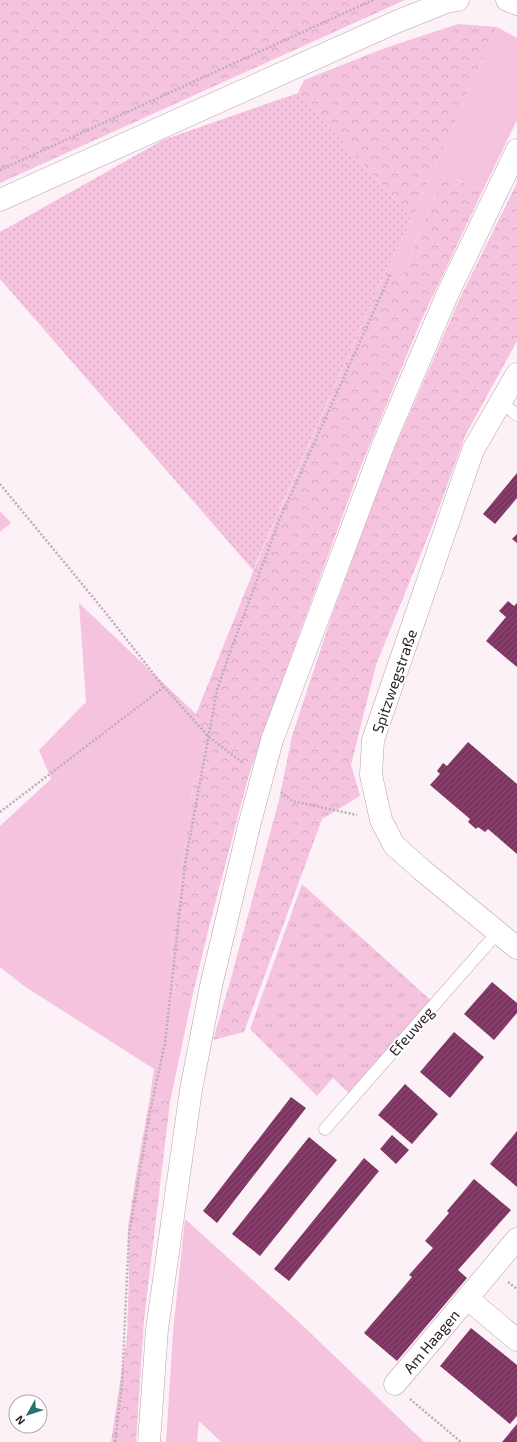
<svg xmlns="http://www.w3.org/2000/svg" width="517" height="1442" font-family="'Exo 2',sans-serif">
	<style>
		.grass { fill: #f6c3df }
		.forest { fill: url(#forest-crowns) }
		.park { fill: url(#park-tufts) }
		.garden { fill: url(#garden-dots) }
		.building { fill: url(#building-hatch) }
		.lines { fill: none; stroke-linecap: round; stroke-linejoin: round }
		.lane-casing { stroke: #ba9fae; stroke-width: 13 }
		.street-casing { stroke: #ba9fae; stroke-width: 23 }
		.secondary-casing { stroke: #ba9fae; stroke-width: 23 }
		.primary-casing { stroke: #ba9fae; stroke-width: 23 }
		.path { stroke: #baafb5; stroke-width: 2.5; stroke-dasharray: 2 2; stroke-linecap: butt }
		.lane { stroke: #fff; stroke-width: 12 }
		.street { stroke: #fff; stroke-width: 22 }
		.secondary { stroke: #fff; stroke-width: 22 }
		.primary { stroke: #fff; stroke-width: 22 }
		.primary-bridge-casing { stroke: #ba9fae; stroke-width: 23; stroke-linecap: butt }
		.primary-bridge { stroke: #fff; stroke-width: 22 }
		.labels { text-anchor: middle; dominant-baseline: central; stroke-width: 4; stroke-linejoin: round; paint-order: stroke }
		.street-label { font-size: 15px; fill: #2b2126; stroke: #fff }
	</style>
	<defs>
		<pattern id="forest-crowns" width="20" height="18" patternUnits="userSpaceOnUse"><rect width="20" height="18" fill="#f6c3df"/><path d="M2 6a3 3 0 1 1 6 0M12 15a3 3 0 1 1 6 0" fill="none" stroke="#d3a7bf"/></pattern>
		<pattern id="park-tufts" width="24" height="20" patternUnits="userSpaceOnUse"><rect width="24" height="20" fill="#f6c3df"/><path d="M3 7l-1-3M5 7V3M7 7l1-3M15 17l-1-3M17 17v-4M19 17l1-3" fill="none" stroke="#d3a7bf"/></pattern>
		<pattern id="garden-dots" width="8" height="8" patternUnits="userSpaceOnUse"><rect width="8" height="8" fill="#f6c3df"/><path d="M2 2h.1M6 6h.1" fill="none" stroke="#d3a7bf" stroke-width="1.8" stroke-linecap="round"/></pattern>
		<pattern id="building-hatch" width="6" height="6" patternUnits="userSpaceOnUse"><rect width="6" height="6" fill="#7d3562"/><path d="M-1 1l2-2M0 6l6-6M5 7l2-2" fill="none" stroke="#8a5074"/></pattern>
	</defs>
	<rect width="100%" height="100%" fill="#fcf1f7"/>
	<path class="grass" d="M497 27 517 38V120L482 192 446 174 421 228 402 278 387 268 412 219Z
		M0 511 11 523 0 532Z
		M79 603 196 714 207 762 205 774 194 780 171 944 175 992 192 998 170 1102 150 1097 154 1069 24 986 0 967V826L51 779 39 750 86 702Z
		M185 1219 298 1321 424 1442H221L199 1421 197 1442H166L173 1332Z"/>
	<path class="forest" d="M0 0H405L0 183Z
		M458 24 497 27 412 219 298 93 304 80 385 48Z
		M446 174 482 192 421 321 359 471 274 703 248 778 209 927 192 998 175 992 171 944 194 780 205 774 207 762 196 714 255 567 387 268 402 278 421 228Z
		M517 183V341L465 436 435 519 376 665 351 765 360 796 322 819 244 1032 213 1040 230 982 279 800 292 736 332 615 387 466 460 298Z
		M150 1097 170 1102 144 1320 136 1442H111L127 1336 129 1274 128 1227 137 1169Z"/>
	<path class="park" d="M302 884 435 1004 353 1097 333 1078 317 1096 250 1029Z"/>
	<path class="garden" d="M298 93 412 219 387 268 253 570 0 279V232L163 140Z"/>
	<path class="building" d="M517 473V498L495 524 483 514Z
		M517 534V543L512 539Z
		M508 601 514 606 517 603V667L486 641 506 617 499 611Z
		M468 742 517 784V854L488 829 485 832 478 827 476 829 468 822 470 819 430 785 440 774 437 771 443 763 447 766Z
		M492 982 517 1003V1013L494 1040 464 1014Z
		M454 1032 484 1057 450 1098 420 1072Z
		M405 1084 438 1114 412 1144 378 1115Z
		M291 1097 306 1108 217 1223 203 1211Z
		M517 1131V1187L490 1164Z
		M392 1135 409 1150 396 1164 380 1149Z
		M309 1137 337 1160 260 1256 232 1234Z
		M364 1158 379 1171 289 1281 274 1269Z
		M474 1179 511 1210 458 1270 467 1278 397 1361 364 1333 412 1277 409 1275 433 1248 425 1241 449 1213 447 1211Z
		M471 1328 517 1365V1416L510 1424 440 1366Z
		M517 1424V1442H502Z"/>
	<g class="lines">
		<g class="lane-casing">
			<path id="lane" d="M501 402 517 415
				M325 1129 498 932"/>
		</g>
		<g class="street-casing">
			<g id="street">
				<path d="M517 374 473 450 373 740 371 775 381 820 394 845 422 870 517 948"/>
				<path d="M468 1299 517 1340"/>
				<path id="s1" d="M395 1384 517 1239"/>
			</g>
		</g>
		<g class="secondary-casing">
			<path id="secondary" d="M507 0 517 4
				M0 200 396 22 446 2 458 0"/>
		</g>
		<g class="primary-casing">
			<path id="primary" d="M272 740 384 443 448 293 517 150
				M149 1442 157 1329 191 1090 211 986 249 826"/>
		</g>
		<path class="path" d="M0 170 373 0
			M0 484 105 612 164 687 208 736 244 764
			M281 792 292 801 357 815
			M0 812 164 687
			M508 1282 517 1289
			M410 1399 461 1442
			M115 1442 122 1383 129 1234 150 1112 165 1043 185 864 217 690 229 655 279 521 391 273"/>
		<use href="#lane" class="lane"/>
		<use href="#street" class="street"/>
		<use href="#secondary" class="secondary"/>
		<use href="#primary" class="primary"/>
		<g class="primary-bridge-casing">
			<path id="primary-bridge" d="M249 826 272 740"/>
		</g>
		<use href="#primary-bridge" class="primary-bridge"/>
	</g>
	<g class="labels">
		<g class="street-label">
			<text transform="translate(394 681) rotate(-71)">Spitzwegstraße</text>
			<text transform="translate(411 1031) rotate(-49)">Efeuweg</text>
			<text stroke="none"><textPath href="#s1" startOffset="56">Am Haagen</textPath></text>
		</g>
	</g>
	<g transform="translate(28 1414) rotate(231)"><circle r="19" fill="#ffffff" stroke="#aaa6a8"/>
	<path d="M0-3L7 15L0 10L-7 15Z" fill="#277272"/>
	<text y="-6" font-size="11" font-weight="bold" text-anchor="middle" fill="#2b2126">N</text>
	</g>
</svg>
